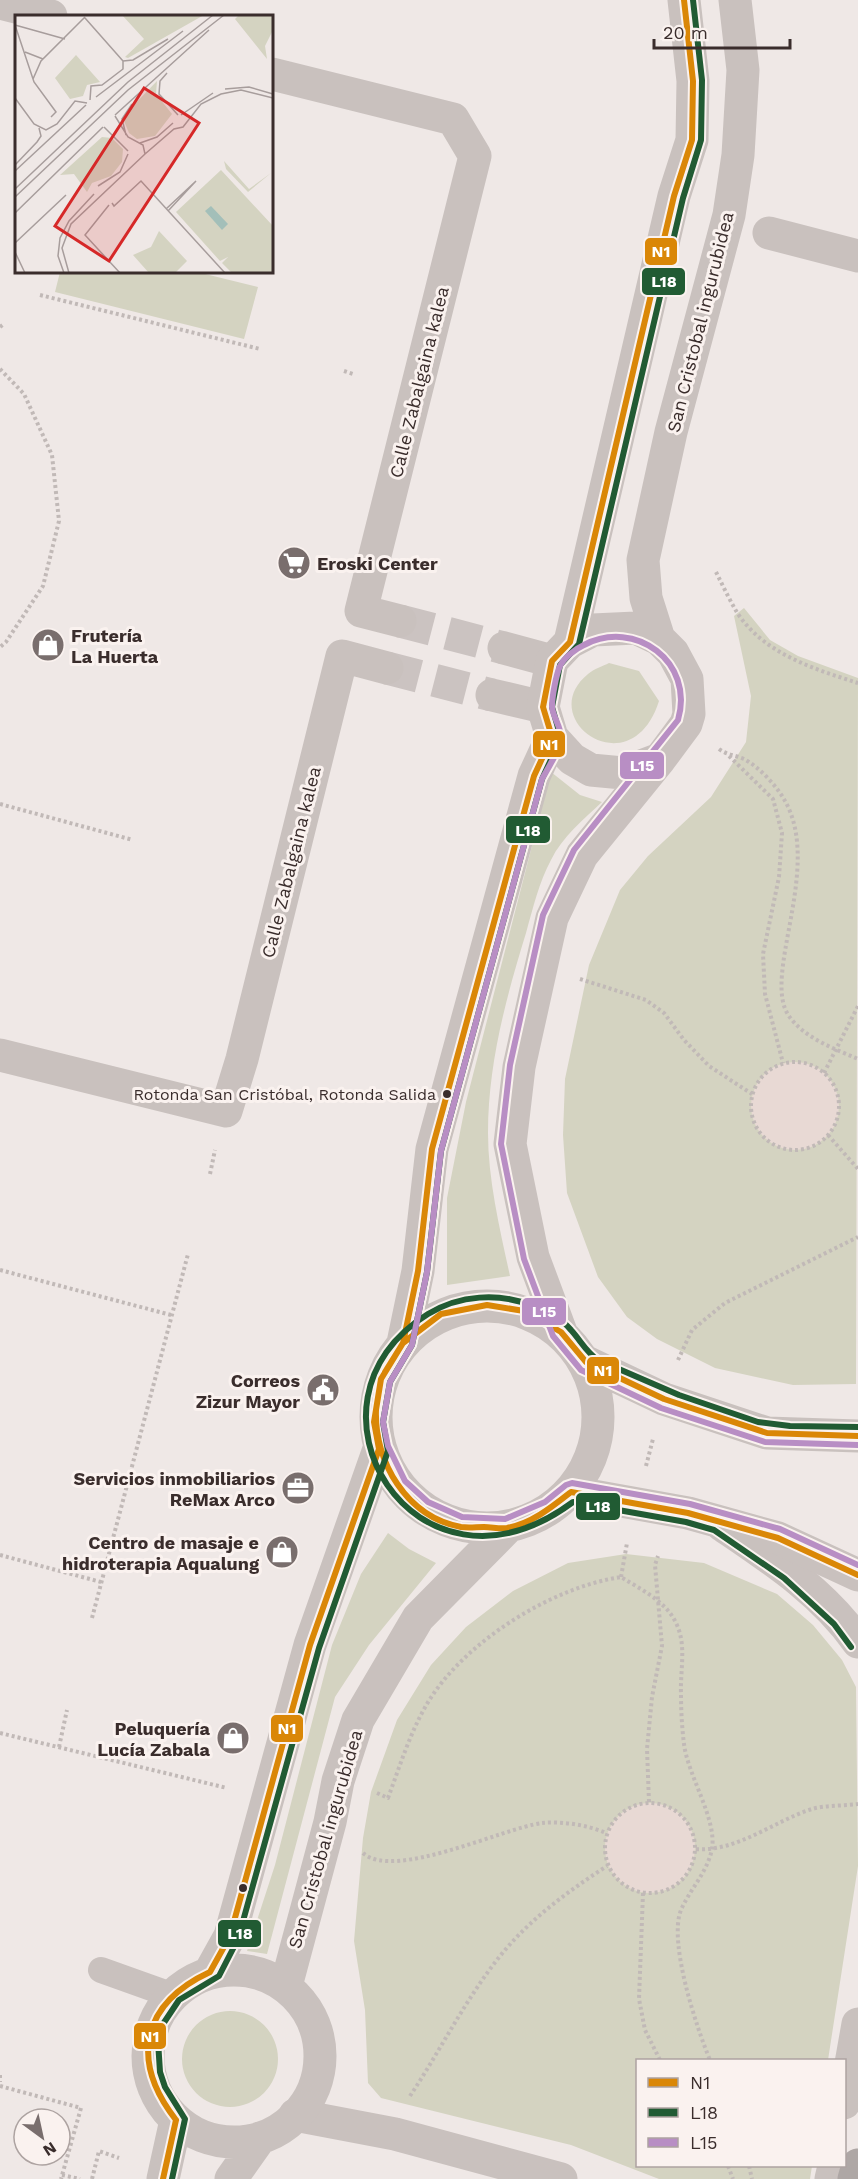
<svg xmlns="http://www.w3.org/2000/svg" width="858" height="2179" font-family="'Work Sans',sans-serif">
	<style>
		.green { fill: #d4d3c1 }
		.plaza { fill: #e8d9d4 }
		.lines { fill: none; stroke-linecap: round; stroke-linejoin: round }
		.minor-tunnel { stroke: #cbc3c1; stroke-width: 33; stroke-dasharray: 33 16; stroke-linecap: butt }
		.path { stroke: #c1b9b7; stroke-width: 4; stroke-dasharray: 3 3; stroke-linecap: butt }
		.service { stroke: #c9c1be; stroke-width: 26 }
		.pedestrian { stroke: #c9c1be; stroke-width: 33 }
		.minor { stroke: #c9c1be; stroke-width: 33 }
		.tertiary { stroke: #c9c1be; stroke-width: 33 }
		.motorway { stroke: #aea7a5; stroke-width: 33 }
		.bus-1-casing { stroke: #faf2ef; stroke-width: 10 }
		.bus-2-casing { stroke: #faf2ef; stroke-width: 10 }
		.bus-3-casing { stroke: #faf2ef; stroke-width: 10 }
		.bus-1 { stroke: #da8707; stroke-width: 6 }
		.bus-2 { stroke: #215b33; stroke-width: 6 }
		.bus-3 { stroke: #b88ec4; stroke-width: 6 }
		.bus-dot { fill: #3a2d2c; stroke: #faf2ef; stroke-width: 2 }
		.labels { text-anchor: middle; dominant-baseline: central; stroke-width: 6; stroke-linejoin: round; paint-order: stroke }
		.bus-label { font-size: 16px; fill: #3a2d2c; stroke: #faf2ef; text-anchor: end }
		.street-label { font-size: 18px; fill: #3a2d2c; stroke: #faf2ef }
		.poi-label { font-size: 18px; font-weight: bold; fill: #3a2d2c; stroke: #faf2ef; text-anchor: end }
		.inset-road { fill: none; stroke: #a79d9c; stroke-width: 1.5 }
		.view { fill: #d62828; fill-opacity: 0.15; stroke: #d62828; stroke-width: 3 }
		.inset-edge { fill: none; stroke: #3a2d2c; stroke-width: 3 }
		.line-badge { stroke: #faf2ef; stroke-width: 2 }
		.badge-label { font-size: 16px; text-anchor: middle; font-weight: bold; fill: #fff }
	</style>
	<rect width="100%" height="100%" fill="#efe8e6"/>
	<path class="green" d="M60 272H197L258 287 244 339 55 292Z
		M744 608 770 640 798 656 858 678 856 1384 793 1385 715 1368 657 1339 627 1317 598 1277 567 1193 563 1135 565 1079 589 965 620 890 648 856 711 797 746 742 751 696 734 616Z
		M609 663 639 671 659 701C631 789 533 719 588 674 594 669 603 666 609 663Z
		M551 772 580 795 602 802C584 819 562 837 551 860 539 882 533 908 526 933 506 998 488 1064 488 1133 488 1180 500 1230 510 1276L447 1285V1198L466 1102Z
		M388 1533 409 1549 436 1563 369 1645 335 1697 267 1954 247 1951 275 1865 332 1645 361 1574Z
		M626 1554 704 1563 777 1594 813 1625 842 1660 856 1687 858 1866 828 2060H638V2166H812L810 2179H659L571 2145 381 2098 368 2083 365 2010 354 1941 363 1838 371 1792 397 1720 431 1665 466 1627 513 1591 568 1563Z
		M182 2059a48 48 0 1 1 96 0a48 48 0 1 1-96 0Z"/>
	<path class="plaza" d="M751 1106a44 44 0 1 1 88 0a44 44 0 1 1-88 0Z
		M605 1848a45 45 0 1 1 90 0a45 45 0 1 1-90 0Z"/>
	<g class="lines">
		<path class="minor-tunnel" d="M400 621 504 648
			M387 668 492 695"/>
		<path class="path" d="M40 295 260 349
			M0 327 4 324
			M0 369 24 394 52 455 59 521 43 586 6 642 0 647
			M344 371 353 374
			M716 572C723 586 730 601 738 614 765 654 814 669 858 683
			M719 749C727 755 735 755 744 759 759 767 777 786 785 801 823 868 761 977 789 1016 804 1038 835 1049 858 1059
			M729 756 773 799 782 833 779 877 763 954 765 994 783 1063
			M0 804 133 840
			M580 979 646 1000 664 1013 684 1040 709 1066 752 1094
			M751 1106a44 44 0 1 1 88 0a44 44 0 1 1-88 0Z
			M824 1073 858 1006
			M828 1135 858 1169
			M210 1174 215 1150
			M0 1270 171 1315
			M678 1360 692 1330 725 1303 858 1237
			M646 1466 653 1439
			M0 1555 101 1582
			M621 1577 627 1543
			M92 1618 188 1254
			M0 1733 227 1788
			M59 1747 67 1710
			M377 1793 388 1798C401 1763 413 1723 434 1693 473 1637 554 1587 621 1577 640 1589 666 1601 676 1623 687 1645 680 1670 681 1694 681 1711 682 1728 684 1744 688 1776 717 1819 712 1849 707 1873 690 1889 681 1910 668 1942 697 2029 710 2060
			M649 1802 647 1749 652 1697 662 1646 655 1565 658 1556
			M605 1848a45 45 0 1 1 90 0a45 45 0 1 1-90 0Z
			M696 1849C737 1852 774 1821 812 1809 826 1805 843 1806 858 1804
			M363 1853C394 1881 503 1828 542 1823 562 1821 588 1825 606 1833
			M643 1893 639 1999 645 2030 660 2060
			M0 2075V2082
			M0 2086 81 2108 61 2179
			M410 2096C442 2048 468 1994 505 1950 534 1916 570 1890 607 1866
			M728 2166 733 2179
			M749 2166 752 2179
			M62 2175 80 2179
			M92 2179 99 2151 119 2158"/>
		<path class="service" d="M101 1970 171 1995"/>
		<path class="pedestrian" d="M769 233 858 256"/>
		<path class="minor" d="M0 3 51 16
			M272 74 453 119 475 156 361 611 400 621
			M504 648 552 661
			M492 695 543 707
			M0 1055 226 1111 242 1059 342 656 387 668
			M722 1525C772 1559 823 1592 858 1642
			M844 2103 858 2024
			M295 2115 395 2134 561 2179
			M831 2179 834 2166"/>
		<path class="tertiary" d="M659 639 646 598 643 560 671 432 729 215 738 155 743 70 735 0
			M570 642 674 196 692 140 693 81 684 0
			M376 1417a111 111 0 1 1 222 0a111 111 0 1 1-222 0Z
			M561 1332 533 1257 510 1144 519 1067 552 918 582 855 660 759 686 724 689 714 687 679 673 653 659 639 636 628 593 630 570 642 552 661 543 707 552 737 572 759 591 770 623 773 660 759
			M403 1343 418 1271 432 1149 534 776 552 737
			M586 1362 664 1399 767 1433 858 1436
			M571 1492 688 1513 778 1538 858 1575
			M148 2056a86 86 0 1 1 172 0a86 86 0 1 1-172 0Z
			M210 1972 230 1936 310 1645 379 1449
			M286 1986 330 1822 338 1781 358 1720 418 1618 507 1528
			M163 2179 176 2120
			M231 2179 260 2138"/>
		<path class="motorway" d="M854 2179 858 2165"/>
		<g class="bus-1-casing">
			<path id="bus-1" d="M385 1372 403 1343 441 1314 487 1305 524 1311 561 1332 586 1362 664 1399 767 1433 858 1436
				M376 1410C374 1462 407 1517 461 1527 469 1528 476 1527 484 1527 492 1527 499 1529 507 1528 531 1524 552 1507 571 1492L688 1513 778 1538 858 1575
				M210 1972 230 1936 310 1645 379 1449 374 1422 381 1379 403 1343 418 1271 432 1149 534 776 552 737 543 707 552 661 570 642 674 196 692 140 693 81 684 0
				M176 2120C130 2061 141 2004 210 1972
				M163 2179 176 2120"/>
		</g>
		<g class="bus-2-casing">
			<path id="bus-2" d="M851 1647 834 1624 784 1578 714 1530 686 1522 573 1502C415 1619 284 1402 428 1314 459 1295 499 1292 533 1306 547 1311 562 1319 571 1330 581 1341 586 1352 598 1360L679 1395 758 1422 790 1426 858 1427
				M172 2179 185 2119 165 2087 160 2072 158 2041 161 2027 179 2000 219 1976 238 1939 319 1648 388 1451 383 1422 390 1382 412 1345 427 1272 441 1151 542 779 561 738 552 707 560 665 579 644 683 198 701 140 702 80 693 0"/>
		</g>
		<g class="bus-3-casing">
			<path id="bus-3" d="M858 1445 765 1442 661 1408 581 1370 553 1336 524 1259 501 1144 510 1065 543 915 574 850 678 720C695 662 635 618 584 645 575 649 564 658 560 666 556 675 552 697 552 707 553 717 561 727 561 737 560 750 548 768 542 779L441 1151 427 1272 412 1345 390 1382 383 1422 388 1446 405 1481 428 1502 462 1517 505 1519 545 1502 566 1485 572 1483 690 1504 780 1529 858 1565"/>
		</g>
		<use href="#bus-1" class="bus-1"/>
		<use href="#bus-2" class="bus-2"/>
		<use href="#bus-3" class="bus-3"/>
	</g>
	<defs>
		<g id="supermarket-disc" transform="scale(1.725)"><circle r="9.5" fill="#796e6d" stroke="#faf2ef"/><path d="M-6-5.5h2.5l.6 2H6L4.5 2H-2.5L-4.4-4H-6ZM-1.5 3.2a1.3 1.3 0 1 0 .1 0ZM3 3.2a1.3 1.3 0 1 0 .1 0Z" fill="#fff"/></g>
		<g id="shop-disc" transform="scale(1.725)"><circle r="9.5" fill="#796e6d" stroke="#faf2ef"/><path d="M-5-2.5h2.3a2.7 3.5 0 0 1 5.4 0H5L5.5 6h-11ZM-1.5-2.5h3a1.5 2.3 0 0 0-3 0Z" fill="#fff"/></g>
		<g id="civic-disc" transform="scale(1.725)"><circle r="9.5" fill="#796e6d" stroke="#faf2ef"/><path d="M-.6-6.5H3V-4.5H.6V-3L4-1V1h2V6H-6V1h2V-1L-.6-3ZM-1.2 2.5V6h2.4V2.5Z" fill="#fff"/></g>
		<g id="office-disc" transform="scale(1.725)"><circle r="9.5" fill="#796e6d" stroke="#faf2ef"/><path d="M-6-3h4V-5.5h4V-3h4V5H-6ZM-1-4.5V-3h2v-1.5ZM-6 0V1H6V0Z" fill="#fff"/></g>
	</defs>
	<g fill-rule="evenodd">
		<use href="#supermarket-disc" x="294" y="563"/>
		<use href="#shop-disc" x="48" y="645"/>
		<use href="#civic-disc" x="323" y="1390"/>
		<use href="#office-disc" x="298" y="1488"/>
		<use href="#shop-disc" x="282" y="1552"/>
		<use href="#shop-disc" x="233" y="1738"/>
	</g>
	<g class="bus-dot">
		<circle cx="447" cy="1094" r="5"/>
		<circle cx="243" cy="1888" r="5"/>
	</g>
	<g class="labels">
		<g class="bus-label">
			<text x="436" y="1094">Rotonda San Cristóbal, Rotonda Salida</text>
		</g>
		<g class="street-label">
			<text transform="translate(700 322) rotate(-76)">San Cristobal ingurubidea</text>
			<text transform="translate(419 382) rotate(-76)">Calle Zabalgaina kalea</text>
			<text transform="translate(291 862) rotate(-76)">Calle Zabalgaina kalea</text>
			<text transform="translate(325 1839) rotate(-74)">San Cristobal ingurubidea</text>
		</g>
		<g class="poi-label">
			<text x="317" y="563" text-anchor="start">Eroski Center</text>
			<text x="71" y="635" text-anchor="start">Frutería<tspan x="71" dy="21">La Huerta</tspan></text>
			<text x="300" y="1380">Correos<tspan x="300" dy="21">Zizur Mayor</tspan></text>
			<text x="275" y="1478">Servicios inmobiliarios<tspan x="275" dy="21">ReMax Arco</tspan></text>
			<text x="259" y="1542">Centro de masaje e<tspan x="259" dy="21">hidroterapia Aqualung</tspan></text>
			<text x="210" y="1728">Peluquería<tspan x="210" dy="21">Lucía Zabala</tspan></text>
		</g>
	</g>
	<g transform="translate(15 15)">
		<rect width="258" height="258" fill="#efe8e6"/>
		<path d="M107 0H189L113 43 110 42 129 24ZM224 0H258V15L250 31 252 44 220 4ZM61 40 85 67 72 70 68 81 55 84 40 63ZM142 66 141 79 157 99 140 121 122 124 114 118 109 106 113 96ZM87 122 97 123 108 134 107 147 96 161 77 168 72 177 59 159 45 160ZM209 146 234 174 256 158 233 177 211 154ZM206 155 258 211V258H217L207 248 213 242 205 246 161 197ZM144 216 172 246 160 258H134L118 240 136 232Z" fill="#d4d3c1"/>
		<path d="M196 191 213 209 207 215 190 196Z" fill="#a3bfb9"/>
		<path class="inset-road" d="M70 3 108 46M0 10 19 67 41 97 36 102M0 10 50 24M10 37 28 44M108 46 118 45 153 24M152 58 145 66 144 79 163 100M18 64 26 46 70 2M210 74 234 72 258 79M81 82 168 16M0 83 19 109 31 115 42 109 60 86 72 88M75 85 76 71 87 70 108 54V46M100 100 194 15M166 100 198 78M100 101 113 122 128 130 130 139M89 112 113 136M111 120 107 104 117 89M125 128 142 122 158 108M0 150 22 127 26 121 24 113M0 156 71 90M83 171 105 157 113 139M0 174 113 67 198 0M0 182 113 75 209 0M97 188 99 191 126 166 210 258M94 190 70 220 105 258M151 194 181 166 153 196M0 198 88 112M0 228 51 180M0 237 10 258M49 258 43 241 45 223 54 206 79 179M54 258 47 233 56 209 130 139 159 114 168 112 186 89 206 79 226 75 258 83"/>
		<path class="view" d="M129 73 184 108 94 246 40 211Z"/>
		<rect width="258" height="258" class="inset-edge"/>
	</g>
	<g class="line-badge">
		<rect x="644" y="237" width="34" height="29" rx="6" fill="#da8707"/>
		<rect x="641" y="267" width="45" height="29" rx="6" fill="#215b33"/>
		<rect x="532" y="730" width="34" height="28" rx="6" fill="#da8707"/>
		<rect x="619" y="751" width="46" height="29" rx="6" fill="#b88ec4"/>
		<rect x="505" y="815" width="46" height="29" rx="6" fill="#215b33"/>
		<rect x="521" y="1297" width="46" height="29" rx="6" fill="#b88ec4"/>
		<rect x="586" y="1356" width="34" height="29" rx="6" fill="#da8707"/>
		<rect x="575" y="1492" width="46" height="29" rx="6" fill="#215b33"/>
		<rect x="270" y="1714" width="34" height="29" rx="6" fill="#da8707"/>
		<rect x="217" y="1919" width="45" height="29" rx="6" fill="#215b33"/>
		<rect x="133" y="2022" width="34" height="28" rx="6" fill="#da8707"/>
	</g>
	<g class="badge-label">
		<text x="661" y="257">N1</text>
		<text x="664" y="287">L18</text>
		<text x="549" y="750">N1</text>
		<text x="642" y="771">L15</text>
		<text x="528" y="836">L18</text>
		<text x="544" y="1317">L15</text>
		<text x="603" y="1376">N1</text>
		<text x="598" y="1512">L18</text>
		<text x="287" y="1734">N1</text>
		<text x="240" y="1939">L18</text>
		<text x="150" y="2042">N1</text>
	</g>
	<rect x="636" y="2059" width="210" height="108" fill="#faf2ef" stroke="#ada3a1" stroke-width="1.5"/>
	<rect x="648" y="2078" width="30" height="9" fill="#da8707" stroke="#ada3a1" stroke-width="1.5"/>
	<text x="690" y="2089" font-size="18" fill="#3a2d2c">N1</text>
	<rect x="648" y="2108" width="30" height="9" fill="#215b33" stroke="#ada3a1" stroke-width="1.5"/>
	<text x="690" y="2119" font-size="18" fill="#3a2d2c">L18</text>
	<rect x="648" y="2138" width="30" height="9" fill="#b88ec4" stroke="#ada3a1" stroke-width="1.5"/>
	<text x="690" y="2149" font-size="18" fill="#3a2d2c">L15</text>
	<g transform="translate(42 2137) rotate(147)"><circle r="28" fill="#faf2ef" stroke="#ada3a1" stroke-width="1.5"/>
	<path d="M0-4.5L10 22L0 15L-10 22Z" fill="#796e6d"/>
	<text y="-9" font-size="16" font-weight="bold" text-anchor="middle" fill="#3a2d2c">N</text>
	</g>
	<path d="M654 39v9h136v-9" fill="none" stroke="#3a2d2c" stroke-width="3"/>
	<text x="663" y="39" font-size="18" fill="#3a2d2c" stroke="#faf2ef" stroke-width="4.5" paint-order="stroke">20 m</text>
</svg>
